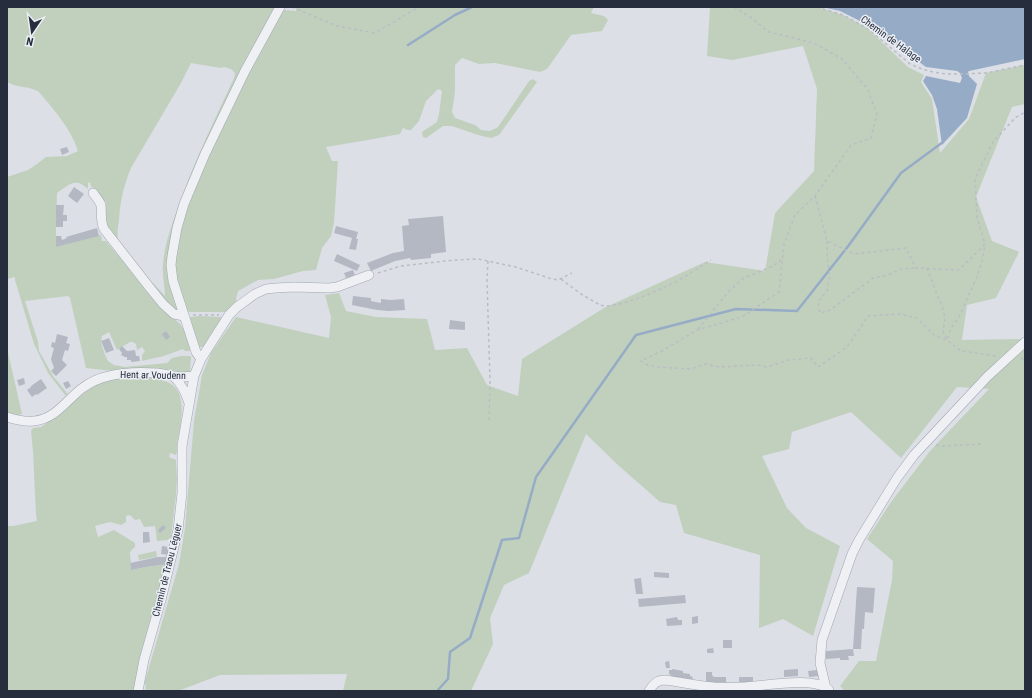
<svg xmlns="http://www.w3.org/2000/svg" width="1032" height="698" font-family="'Roboto Condensed',sans-serif">
	<style>
		.green { fill: #c1d0bd; fill-rule: evenodd }
		.water { fill: #96acc6 }
		.lines { fill: none; stroke-linecap: round; stroke-linejoin: round }
		.stream { stroke: #96acc6; stroke-width: 2.5 }
		.building { fill: #b3b8c2 }
		.minor-casing { stroke: #a2a6b0; stroke-width: 10 }
		.path { stroke: #babdc4; stroke-width: 1.5; stroke-dasharray: 3 3; stroke-linecap: butt }
		.minor { stroke: #eef0f4; stroke-width: 9 }
		.labels { text-anchor: middle; dominant-baseline: central; stroke-width: 3; stroke-linejoin: round; paint-order: stroke }
		.street-label { font-size: 10px; fill: #262d3c; stroke: #ebeef4 }
	</style>
	<rect width="100%" height="100%" fill="#dcdfe6"/>
	<path class="green" d="M7 7H276L241 73 169 252 179 312 168 304 107 227 105 211 106 202 103 199 91 186 90 182 88 183V189C85 187 82 184 79 183 71 181 63 189 57 193L56 227V247L101 235 102 241H106L162 308 180 324 185 332 191 348 189 351H185L183 349 164 356 142 361V355L145 351 142 347 137 350 136 344 133 342H130L117 350 109 332 102 336 101 343 105 355 108 361 114 365 125 367 167 363 172 358 181 356H190L191 357 190 372 188 373 113 371 86 368 70 298 68 296 25 301 38 342 39 351 53 376 67 393V395H65L48 373 34 344 15 280V277L7 279V177L28 170 37 164 46 157 67 156 78 151C70 127 54 110 38 91 27 86 18 88 7 82ZM191 63 221 68 224 67 231 69 235 73 234 78C214 121 193 164 177 210 171 228 164 246 163 265 162 276 165 286 165 296L151 281 118 239C117 232 118 226 119 220 120 201 124 185 131 168L181 83Z
		M296 7H594L591 13 604 16 608 20 602 31 571 35 547 69 540 72 495 63 479 64 462 58 455 65V92L452 112 455 118 475 125 481 130 490 131 498 127 529 81 533 79 537 82 499 135 491 138 478 135 452 126H443L426 138 423 137 422 132 437 122 439 114 442 91 438 89 426 101 419 121 411 130H408L403 128 400 134 368 140 326 147 332 161H338L334 223 331 236 322 248 316 270 303 271 274 279 258 280 238 291 236 299 237 304 229 311 225 312H189L186 309 173 270 183 214 240 85 281 11 285 10 296 11Z
		M710 7H817L843 15 867 28 908 67 924 75 921 82 932 99 940 153 969 119 986 73 1025 65V104L1012 107 976 197 992 241 1019 252 996 298 967 305 962 340 1025 339V691H845L840 686 859 661H876L892 580 893 561 867 539 891 502 930 451 989 389 957 387 901 458 851 412 792 432 789 449 762 456 787 508 806 528 840 546 813 636 783 619 759 628 760 555 684 533 676 505 660 502 618 465 586 434 529 573 504 585 490 618 493 644 471 691H343L347 674 220 675 178 691H146L145 681 179 564 185 528 194 421 202 375 211 353 236 317 329 338 331 317 325 295 339 293 346 311 376 317 427 319 435 350 467 348 487 385 518 396 522 359 604 308 705 262 765 271 775 213 814 171 817 89 803 46 732 60 707 56Z
		M199 316 220 317 222 318V320L206 345 202 347H198L188 319 191 317Z
		M7 348 22 414 17 415 7 413Z
		M126 377C167 378 188 378 180 428 179 433 178 438 177 443 177 447 178 451 176 455L170 453 169 457 176 460 177 479 176 495 171 538 168 540 157 541 155 526 144 527 140 519 135 520 130 515 126 516V522L121 525 110 522 95 526 98 537 114 530 135 543V547C128 552 130 554 131 562L130 563 131 570 146 567 167 564 136 691H7V526H13L37 521 36 515 33 451 31 431 33 428 41 427 48 422 92 387C103 381 114 379 126 377Z
		M156 551 157 557 139 560 138 555Z"/>
	<path class="water" d="M822 7H1025V59L969 71 968 72 969 76 977 84 967 118 942 145 937 109 932 95 923 81 926 76 960 83 962 78 960 73 957 71 926 67 872 27 840 11Z"/>
	<g class="lines">
		<path class="stream" d="M408 45 455 15 472 7
			M437 691 448 679 450 652 470 638 502 540 519 538 536 477 636 335 736 309 797 311 849 245 901 173 943 142"/>
	</g>
	<path class="building" d="M67 147 69 152 62 155 60 149Z
		M74 187 84 194 77 203 68 196Z
		M56 205H64L63 215H67V221H63V227H56Z
		M443 216 446 252 431 254V258L411 260 410 258 395 261 371 271 367 263 393 253 404 251 402 226 409 225 408 219Z
		M336 226 358 232 356 239H358L356 250 349 249 352 238 334 233Z
		M97 228 99 236 56 247V236H61L62 240 67 238 66 237Z
		M337 254 360 265 357 271 334 261Z
		M353 270 355 275 346 278 344 273Z
		M353 296 371 298V301L381 303V299L390 300 404 299 405 310 389 311 377 310 352 305Z
		M450 320 465 322V330L449 329Z
		M166 331 170 337 166 340 162 334Z
		M57 334 68 337 66 343 70 344 68 351 65 350 62 360 67 365 56 376 51 371 54 368 51 359 54 348 51 347 52 342 55 343Z
		M109 338 114 350 106 353 101 341Z
		M122 346 127 351 135 350 136 356H139L140 361 131 362V360H127V357H125L121 355 122 353 119 349Z
		M24 378 25 384 19 386 17 380Z
		M41 379 47 388 37 395 36 394 32 397 27 390 31 387V386Z
		M68 381 71 386 66 389 63 383Z
		M163 525 166 528 160 533 158 530Z
		M143 532H149L150 542 143 543Z
		M162 546 169 547 168 555 161 554Z
		M158 557H166L167 564 146 567 131 570 130 563Z
		M654 572 669 573V578L654 577Z
		M641 578 643 594H636L634 579Z
		M857 587 875 588 873 613 865 612 864 629H862L861 649H853Z
		M685 595 686 603 639 607 638 599Z
		M698 616V623L692 624V617Z
		M677 617 678 620H682V625L667 626 666 619Z
		M723 640H732V648H723Z
		M713 648 714 653H707V649Z
		M853 649 854 656H848L849 660H840V658L826 659V651Z
		M669 661 670 668H666L665 662Z
		M672 669 683 671V673L690 674V676L693 677 692 680 671 677V675L669 674V670H672Z
		M798 669V676L784 677V670Z
		M817 670V673L819 672 820 676 809 677 808 671Z
		M706 672H712V675L714 677H726V683L706 682Z
		M739 677H753V684L739 685Z"/>
	<g class="lines">
		<g class="minor-casing">
			<path id="minor" d="M93 193C96 197 99 200 101 205 102 213 100 221 104 229L150 288 163 304 174 314 184 316
				M201 359 196 352 173 281 171 265 172 256 177 228 184 204 205 154 245 71 280 7
				M173 376C182 384 185 392 189 403
				M7 417C16 420 25 422 34 421 55 419 66 401 81 389 89 383 99 378 109 376 124 372 142 372 157 373 165 374 173 376 182 377 186 377 190 376 194 376
				M826 688 820 663 822 640 852 554 859 540 897 478 914 455 987 377 1025 342
				M138 691 144 660 161 600 178 530 182 493V446L194 376 201 359 229 315 237 307 255 294 266 289 276 288 293 287 329 288 337 287 369 275
				M649 691C653 684 657 680 665 680 681 682 698 686 714 687 723 687 732 688 741 687 761 687 814 675 829 690"/>
		</g>
		<path class="path" d="M292 7 337 26 375 33 419 7
			M734 7 750 17 769 32 814 43 842 59 867 88 877 114 871 138 851 145 815 196 795 215 784 244 779 292 742 317 697 330 662 351 641 361 648 365 657 367 691 369 705 364 719 367 758 365 767 367 789 360 811 358 818 367 847 347 868 316 900 314 917 318 935 336 947 340 951 328 959 317 976 279 982 262 985 244
			M817 7 843 15 867 28 910 64 922 69 933 72 946 74H959L986 73 1025 65
			M815 196 827 241 854 254 906 248 916 268 959 270 985 244 977 217 975 179 993 142 1015 118 1025 112
			M827 241V257L830 276 827 291 818 302 820 313 828 311 837 305 873 278 885 276 901 269 916 268
			M488 261 487 280 490 380 489 422
			M927 268 938 297 942 305 945 318 943 331 947 340 961 351 996 356
			M378 273 401 266 455 260 478 259 516 267 552 279 558 280 572 273
			M561 279 581 294 600 305C612 310 653 293 665 287 681 280 696 269 711 260
			M193 315H219
			M698 329 729 291 742 279 773 266 782 259
			M1021 358 1025 360
			M936 445 943 446 983 444"/>
		<use href="#minor" class="minor"/>
	</g>
	<g class="labels">
		<g class="street-label">
			<text transform="translate(891 39) rotate(36)">Chemin de Halage</text>
			<text transform="translate(153 375) rotate(1)">Hent ar Voudenn</text>
			<text transform="translate(167 570) rotate(-76)">Chemin de Traou Léguer</text>
		</g>
	</g>
	<rect width="1032" height="698" fill="none" stroke="#262d3c" stroke-width="16"/>
	<g transform="translate(32 32) rotate(193)" stroke="#ebeef4" stroke-width="3" paint-order="stroke">
	<path d="M0-3L7 15L0 10L-7 15Z" fill="#262d3c"/>
	<text y="-6" font-size="11" font-weight="bold" text-anchor="middle" fill="#262d3c">N</text>
	</g>
</svg>
